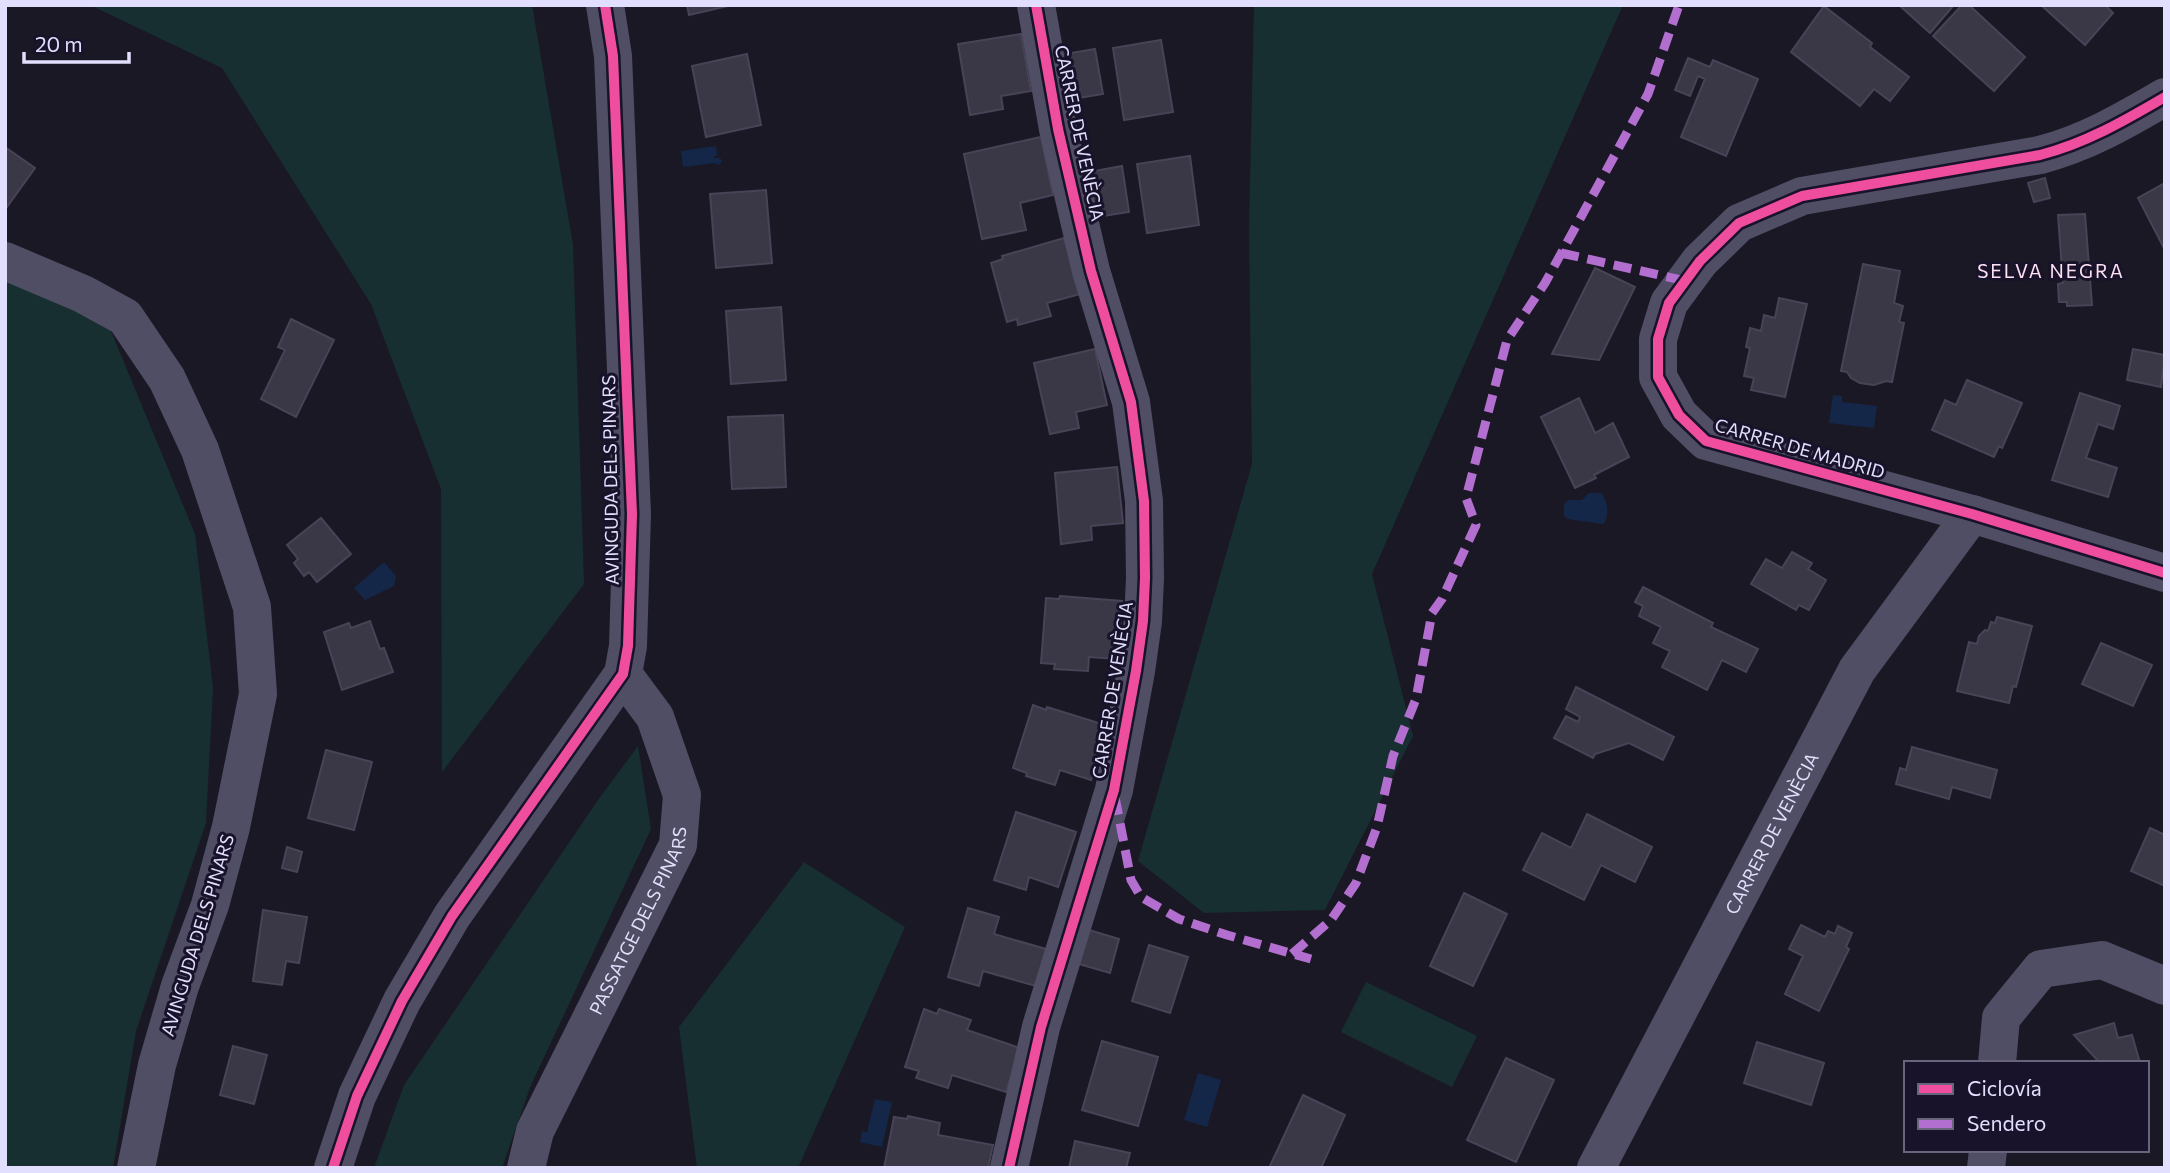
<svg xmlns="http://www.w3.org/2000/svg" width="2170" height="1173" font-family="Commissioner,sans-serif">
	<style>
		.green { fill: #172f31 }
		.water { fill: #142749 }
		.building { fill: #3a3746; stroke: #484357; stroke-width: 2 }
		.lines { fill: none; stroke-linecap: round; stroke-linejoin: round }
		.minor { stroke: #504e64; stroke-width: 38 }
		.quiet { stroke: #b36fd0; stroke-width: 9; stroke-dasharray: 18 9; stroke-linecap: butt }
		.cycleway-casing { stroke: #18132a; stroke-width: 15 }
		.cycleway { stroke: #ef4d9e; stroke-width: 10 }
		.labels { text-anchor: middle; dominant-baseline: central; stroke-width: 6; stroke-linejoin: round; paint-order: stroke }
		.street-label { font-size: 18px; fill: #e2defd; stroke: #18132a }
		.neighbourhood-label { font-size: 19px; letter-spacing: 2px; fill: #fde0f1; stroke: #18132a }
	</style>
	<rect width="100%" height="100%" fill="#1b1825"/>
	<path class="green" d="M90 5H532L573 245 584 584 442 772 441 489 371 304 222 68Z
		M1254 5H1623L1372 574 1413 736 1325 910 1204 913 1138 861 1252 464 1249 228Z
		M5 274 47 292 111 331 195 534 213 688 206 823 136 1031 113 1168H5Z
		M638 746 651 829 531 1085 502 1168H374L404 1085 598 800Z
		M804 862 905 927 798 1168H697L679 1027Z
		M1366 982 1477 1036 1452 1087 1341 1032Z"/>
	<path class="water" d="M716 146 717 155 713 158H720L722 161 719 165 714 163 683 167 681 151Z
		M1833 395 1842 396V402L1877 406 1874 428 1829 423Z
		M1589 493H1601C1608 501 1610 516 1603 524L1568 519 1564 516V505L1568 500H1582Z
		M384 562 396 576 394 586 365 600 354 588Z
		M1198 1073 1221 1080 1207 1127 1184 1120Z
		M875 1099 892 1102 882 1147 860 1142 862 1131 867 1132Z"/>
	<path class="building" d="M687 5H732L689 15Z
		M1899 5H1954L1930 33Z
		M1962 5H1969L2025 57 1994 91 1933 36Z
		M2105 5 2113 13 2085 45 2041 5Z
		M1824 6 1872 43 1870 47 1909 77 1890 101 1874 89 1860 106 1791 52Z
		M1021 34 1031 91 1001 96 1003 109 970 115 958 44Z
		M1161 40 1173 112 1124 120 1113 48Z
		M1095 49 1103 94 1072 99 1065 54Z
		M747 54 761 125 706 137 692 66Z
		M1688 58 1710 67 1713 60 1758 79 1726 156 1681 137 1705 79 1698 76 1690 96 1675 90Z
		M1041 137 1053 195 1020 203 1026 230 982 239 964 154Z
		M5 147 35 168 7 207 5 206Z
		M1190 156 1199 225 1147 233 1137 164Z
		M1122 166 1129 212 1096 217 1089 172Z
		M2045 178 2050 198 2034 202 2028 183Z
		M2165 183V250L2138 198Z
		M766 190 772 263 716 268 710 194Z
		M2085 214 2092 305 2067 306V302H2059L2058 284 2063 283 2058 215Z
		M1064 238 1080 294 1047 303 1051 316 1018 325 1017 319 1007 322 991 263 1003 259 1002 256Z
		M1863 264 1900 271 1894 303 1903 306 1899 322 1904 323 1892 382 1886 381 1874 385 1860 383 1851 378 1847 372 1841 371Z
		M1595 268 1635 287 1599 360 1552 354Z
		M1779 298 1807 304 1785 397 1751 390 1754 378 1744 376 1750 348 1746 347 1750 328 1761 331 1764 315 1775 318Z
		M781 307 786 380 731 384 726 311Z
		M291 319 334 340 296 417 261 399 285 350 278 347Z
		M1095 349 1107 405 1076 412 1079 428 1050 434 1034 363Z
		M2133 349 2165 355 2161 387 2127 380Z
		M1967 380 2022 403 2002 448 1999 446 1994 457 1932 430 1945 400 1956 405Z
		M2080 393 2120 406 2113 429 2098 424 2086 458 2117 468 2108 497 2052 480Z
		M1579 398 1595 433 1613 423 1629 457 1594 475 1596 478 1575 488 1541 417Z
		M783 415 786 487 732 489 728 417Z
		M1117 467 1123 523 1091 526 1092 540 1061 544 1055 473Z
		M321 518 351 554 317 582 309 572 304 576 294 563 298 559 287 545Z
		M1792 552 1812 563 1808 569 1826 580 1809 610 1799 605 1796 610 1751 584 1766 559 1782 568Z
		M1643 587 1713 623 1711 627 1758 649 1746 672 1722 660 1707 690 1662 667 1670 651 1653 643 1661 627 1639 616 1643 606 1635 602Z
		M1060 596 1122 601 1118 659 1089 657 1088 671 1054 669 1055 664 1041 663 1046 598 1059 599Z
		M1997 617 2032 626 2016 687 2013 686 2009 703 1957 691 1969 642 1977 644 1979 636 1985 630 1988 631 1991 622 1995 623Z
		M370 621 380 649 384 648 393 672 342 690 324 632 349 623 351 628Z
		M2101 643 2152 665 2133 706 2082 684Z
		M1576 687 1674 737 1663 760 1629 743 1595 754 1593 758 1554 738 1566 716 1578 722 1580 717 1566 709Z
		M1033 705 1046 710 1047 707 1108 726 1091 780 1060 770 1055 785 1026 776 1027 773 1013 768Z
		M1912 747 1997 770 1990 798 1952 787 1949 799 1896 784 1900 768 1906 770Z
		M326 750 372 762 354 830 308 818Z
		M1016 812 1076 832 1058 887 1029 877 1026 890 994 880Z
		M1587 814 1652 847 1635 882 1601 865 1584 900 1523 870 1542 833 1571 848Z
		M2150 828 2165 835V886L2131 871Z
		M287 847 302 852 297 872 282 868Z
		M1464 893 1507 914 1473 986 1430 966Z
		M968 908 999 917 994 934 1046 949 1036 986 983 971 979 986 948 977Z
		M263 910 307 917 299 963 286 961 282 985 253 981Z
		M1801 925 1825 937 1828 931 1835 934 1838 926 1852 933 1846 947 1849 949 1819 1011 1785 994 1803 956 1789 949Z
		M1089 930 1119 939 1110 973 1079 964Z
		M1149 945 1188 957 1170 1013 1132 1001Z
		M924 1009 937 1014 939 1009 971 1020 967 1030 1020 1048 1006 1092 952 1075 948 1088 916 1078 919 1071 905 1067Z
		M2114 1023 2118 1038 2132 1035 2140 1063H2100L2074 1035Z
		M1102 1041 1158 1057 1138 1126 1082 1110Z
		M1757 1042 1824 1063 1811 1105 1744 1083Z
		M233 1046 267 1055 254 1104 220 1095Z
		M1506 1058 1554 1080 1516 1162 1467 1140Z
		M1303 1095 1345 1115 1321 1168H1269Z
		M908 1116 940 1123 938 1135 993 1145 988 1168H884L894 1117 907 1119Z
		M1075 1141 1130 1153 1126 1168H1069Z"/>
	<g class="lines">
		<g class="minor">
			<path d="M2165 97C2124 121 2086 143 2040 155L1802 196 1739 223 1700 261 1669 303 1658 339V377L1679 415 1706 441 1972 514 2165 573"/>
			<path d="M5 261 83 294 125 317 167 379 200 450 252 607 258 694 231 827 210 905 180 986 157 1065 136 1168"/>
			<path d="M1997 1063 2001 1018 2041 969 2102 960 2165 986"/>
			<path d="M333 1168 357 1096 402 1001 452 916 623 674 628 646 632 514 613 56 605 5"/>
			<path id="s1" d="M526 1168 535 1131 678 845 682 795 655 717 623 674"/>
			<path d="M1009 1168 1041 1027 1114 790 1136 671 1143 621 1145 578 1144 501 1131 402 1091 271 1058 129 1036 5"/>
			<path id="s2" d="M1596 1168 1857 670 1972 514"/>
			<path d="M1986 1168 1988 1150"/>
		</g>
		<path class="quiet" d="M1561 253 1686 281
			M1115 797 1131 880 1141 897 1179 919 1227 935 1311 959
			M1292 954 1331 920 1356 883 1377 827 1393 756 1416 699 1432 613 1442 599 1476 525 1466 498 1507 340 1545 283 1648 94 1679 5"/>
		<g class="cycleway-casing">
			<path id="cycleway" d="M2165 97C2124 121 2086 143 2040 155L1802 196 1739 223 1700 261 1669 303 1658 339V377L1679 415 1706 441 1972 514 2165 573
				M333 1168 357 1096 402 1001 452 916 623 674 628 646 632 514 613 56 605 5
				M1009 1168 1041 1027 1114 790 1136 671 1143 621 1145 578 1144 501 1131 402 1091 271 1058 129 1036 5"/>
		</g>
		<use href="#cycleway" class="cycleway"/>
	</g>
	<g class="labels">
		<g class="street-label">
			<text transform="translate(1080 133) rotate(78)">CARRER DE VENÈCIA</text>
			<text transform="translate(1800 448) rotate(16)">CARRER DE MADRID</text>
			<text transform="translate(610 480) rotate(-91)">AVINGUDA DELS PINARS</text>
			<text transform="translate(1112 690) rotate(-81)">CARRER DE VENÈCIA</text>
			<text stroke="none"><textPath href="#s2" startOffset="378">CARRER DE VENÈCIA</textPath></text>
			<text stroke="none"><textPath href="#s1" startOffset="273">PASSATGE DELS PINARS</textPath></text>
			<text transform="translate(197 935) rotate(-73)">AVINGUDA DELS PINARS</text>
		</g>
		<g class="neighbourhood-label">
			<text x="2051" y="270">SELVA NEGRA</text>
		</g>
	</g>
	<rect width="2170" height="1173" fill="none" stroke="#e2defd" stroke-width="14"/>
	<rect x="1904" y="1061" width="245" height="91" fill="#18132a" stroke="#69647e" stroke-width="2"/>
	<rect x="1918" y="1084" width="35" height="10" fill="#ef4d9e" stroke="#69647e" stroke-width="2"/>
	<text x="1967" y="1096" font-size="21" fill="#e2defd">Ciclovía</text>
	<rect x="1918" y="1119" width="35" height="10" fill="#b36fd0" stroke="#69647e" stroke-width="2"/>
	<text x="1967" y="1131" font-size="21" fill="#e2defd">Sendero</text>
	<path d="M24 52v10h105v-10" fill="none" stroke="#e2defd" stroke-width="3.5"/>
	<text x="35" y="52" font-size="21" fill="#e2defd" stroke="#18132a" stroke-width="5" paint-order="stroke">20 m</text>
</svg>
